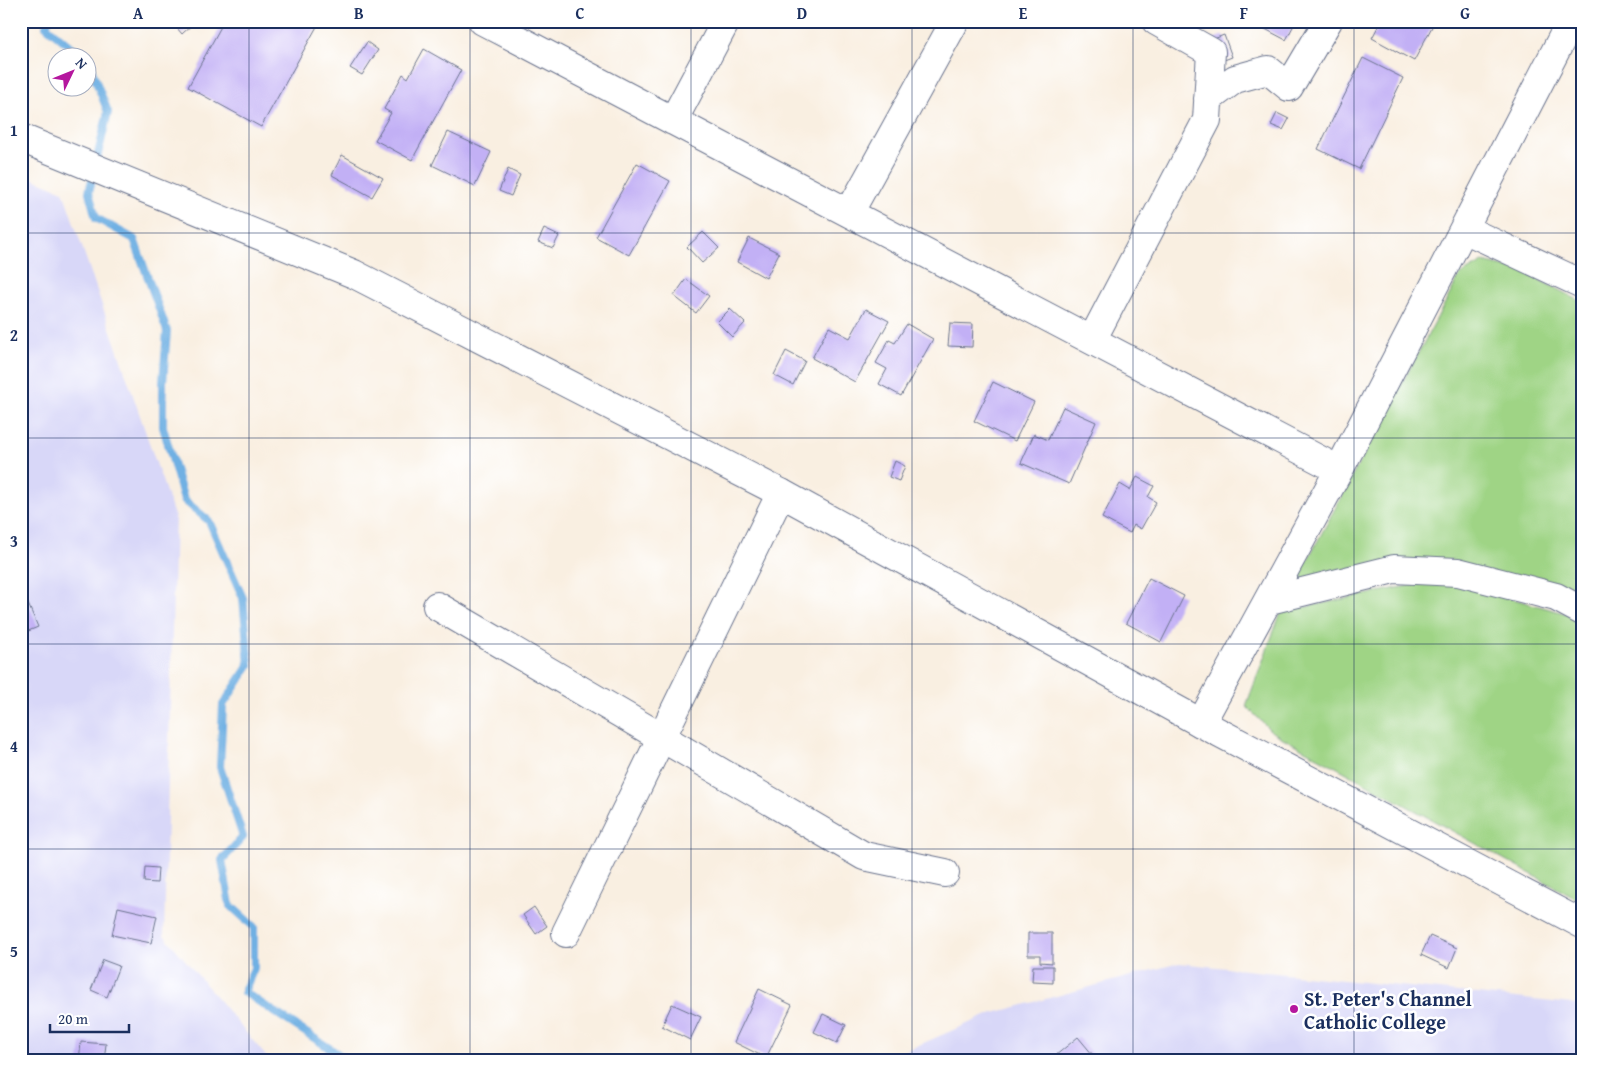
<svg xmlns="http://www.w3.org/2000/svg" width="1603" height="1082" font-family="'Gentium Book Plus',serif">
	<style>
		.built { fill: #d8d7f8 }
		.green { fill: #9fd485; stroke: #5d8272 }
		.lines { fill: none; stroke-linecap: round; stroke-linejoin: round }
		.stream { stroke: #6fb0e3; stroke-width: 8 }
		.building { fill: #c2b0f5 }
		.street-casing { stroke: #69728c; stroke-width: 30 }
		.primary-casing { stroke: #69728c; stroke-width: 30 }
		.street { stroke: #fff; stroke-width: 28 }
		.primary { stroke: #fff; stroke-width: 28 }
		.grid { fill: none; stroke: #1b2f5e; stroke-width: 1; stroke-opacity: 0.55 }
		.poi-dot { fill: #b5179e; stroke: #fff; stroke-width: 2 }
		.labels { text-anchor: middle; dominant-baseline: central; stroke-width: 5; stroke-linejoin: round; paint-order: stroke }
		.poi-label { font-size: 20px; font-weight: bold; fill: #1b2f5e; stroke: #fff; text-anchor: start }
		.neatline { fill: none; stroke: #1b2f5e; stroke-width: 2 }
		.grid-label { font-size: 16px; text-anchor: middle; font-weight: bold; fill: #1b2f5e }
	</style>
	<rect width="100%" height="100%" fill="#fff"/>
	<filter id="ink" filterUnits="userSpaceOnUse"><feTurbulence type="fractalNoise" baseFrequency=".02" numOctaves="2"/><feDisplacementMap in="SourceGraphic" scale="10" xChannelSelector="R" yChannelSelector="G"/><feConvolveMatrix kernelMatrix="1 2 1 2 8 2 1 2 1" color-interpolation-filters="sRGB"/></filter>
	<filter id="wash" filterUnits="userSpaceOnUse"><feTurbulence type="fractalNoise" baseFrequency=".0096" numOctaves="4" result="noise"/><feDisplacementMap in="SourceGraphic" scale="20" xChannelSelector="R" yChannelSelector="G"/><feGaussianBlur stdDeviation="1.12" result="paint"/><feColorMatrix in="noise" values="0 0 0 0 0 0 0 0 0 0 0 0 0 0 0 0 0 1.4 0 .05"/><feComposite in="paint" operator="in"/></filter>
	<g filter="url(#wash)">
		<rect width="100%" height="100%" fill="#f9efe1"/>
		<path class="built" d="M21 174 63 191 175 518 164 935 270 1061H21Z
			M1179 963 1582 1005V1061H882L990 1014Z"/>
		<path class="green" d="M1483 262 1522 271 1582 302V597L1527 580 1303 582 1301 572 1460 275Z
			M1441 579 1568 614 1582 624V902L1272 732 1246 706 1281 612Z"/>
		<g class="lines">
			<path class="stream" d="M48 21 46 26 84 58
				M88 61 108 112 89 192 96 218 134 239 167 331 163 382V427L184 500 209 521 243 598 249 665 223 705 220 767 243 837 222 860 230 905 254 927V968L244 992 349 1061"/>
		</g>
		<g id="blocks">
			<path class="building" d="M171 21H196L182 34Z
				M224 21H320L261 127 188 87Z
				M1250 21H1296L1286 40Z
				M1381 21H1435L1414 61 1372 38Z
				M1224 35 1232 57 1219 62 1211 40Z
				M367 42 378 50 362 75 350 68Z
				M424 49 461 70 412 160 375 140 391 113 384 109 403 74 408 78Z
				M1363 58 1403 78 1359 169 1318 149Z
				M1277 113 1289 119 1283 130 1271 125Z
				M448 132 491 152 475 186 432 165Z
				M342 155 383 178 372 197 332 175Z
				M637 163 670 181 629 255 596 237Z
				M508 169 520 175 511 196 499 191Z
				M544 229 559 236 553 248 538 242Z
				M703 232 719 248 702 263 687 247Z
				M749 238 779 253 766 278 737 262Z
				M686 279 709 296 696 313 674 296Z
				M730 309 745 323 732 337 717 322Z
				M866 309 889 321 855 382 812 358 829 327 850 338Z
				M950 323 973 324 972 347 948 346Z
				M907 324 933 339 901 396 879 384 887 369 876 363 889 340 895 343Z
				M786 351 805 361 793 385 774 375Z
				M993 382 1034 402 1015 441 974 421Z
				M1063 407 1096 422 1069 484 1021 463 1034 434 1048 440Z
				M895 461 905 466 899 481 889 477Z
				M1137 477 1154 486 1148 497 1156 502 1141 529 1134 525 1130 533 1102 518 1120 484 1130 490Z
				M1149 578 1184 596 1161 642 1126 623Z
				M23 592 38 627 21 634V593Z
				M145 867 158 868 157 883 144 882Z
				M118 907 157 916 151 943 112 935Z
				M534 907 547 926 536 934 523 915Z
				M1028 933H1052V963L1040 962V955H1028Z
				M1430 936 1457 948 1449 968 1421 955Z
				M103 960 119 966 107 997 91 990Z
				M1033 966H1053V983L1032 982Z
				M759 989 792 1005 766 1058 734 1042Z
				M672 1004 701 1017 690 1040 662 1026Z
				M823 1014 846 1025 837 1043 814 1032Z
				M1078 1037 1098 1061H1049Z
				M81 1042 106 1044 104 1061H79Z"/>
		</g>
	</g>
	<g filter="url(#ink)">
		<use href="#blocks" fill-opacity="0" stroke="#69728c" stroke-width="1"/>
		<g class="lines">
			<g class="street-casing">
				<path id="street" d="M483 21 1339 470
					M1208 99 1235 79 1268 70 1289 87 1328 21
					M673 121 726 21
					M849 213 955 21
					M1464 229 1582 284
					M1092 340 1207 120 1211 52 1156 21
					M1270 600 1394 569 1458 572 1556 597 1582 611
					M437 606 864 856 945 873
					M1201 723 1339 470 1571 21
					M566 933 781 493"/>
			</g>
			<g class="primary-casing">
				<path id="primary" d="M21 138 354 274 781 493 1201 723 1582 924"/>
			</g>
			<use href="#street" class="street"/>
			<use href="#primary" class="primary"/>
		</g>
	</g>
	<path class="grid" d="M249 21V1061M470 21V1061M691 21V1061M912 21V1061M1133 21V1061M1354 21V1061M21 233H1582M21 438H1582M21 644H1582M21 849H1582"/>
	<circle class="poi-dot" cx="1294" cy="1009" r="5"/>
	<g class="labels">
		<g class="poi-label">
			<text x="1304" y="998">St. Peter's Channel<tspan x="1304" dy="23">Catholic College</tspan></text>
		</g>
	</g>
	<rect width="1603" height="1082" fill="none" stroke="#fff" stroke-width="55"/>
	<g transform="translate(72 72) rotate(47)"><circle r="24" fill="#ffffff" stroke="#a4acbf"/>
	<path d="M0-4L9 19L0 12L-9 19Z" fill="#b5179e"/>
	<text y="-8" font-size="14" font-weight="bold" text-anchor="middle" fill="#1b2f5e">N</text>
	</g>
	<path d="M50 1024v8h79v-8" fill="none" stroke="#1b2f5e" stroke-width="2.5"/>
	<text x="58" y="1024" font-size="15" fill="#1b2f5e" stroke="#ffffff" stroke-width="4" paint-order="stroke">20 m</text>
	<rect x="28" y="28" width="1548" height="1026" class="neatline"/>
	<g class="grid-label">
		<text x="138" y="19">A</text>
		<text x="359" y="19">B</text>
		<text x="580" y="19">C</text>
		<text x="802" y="19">D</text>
		<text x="1023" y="19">E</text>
		<text x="1244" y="19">F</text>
		<text x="1465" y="19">G</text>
		<text x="14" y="136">1</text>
		<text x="14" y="341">2</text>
		<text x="14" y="547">3</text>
		<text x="14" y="752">4</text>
		<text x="14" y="957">5</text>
	</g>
</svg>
